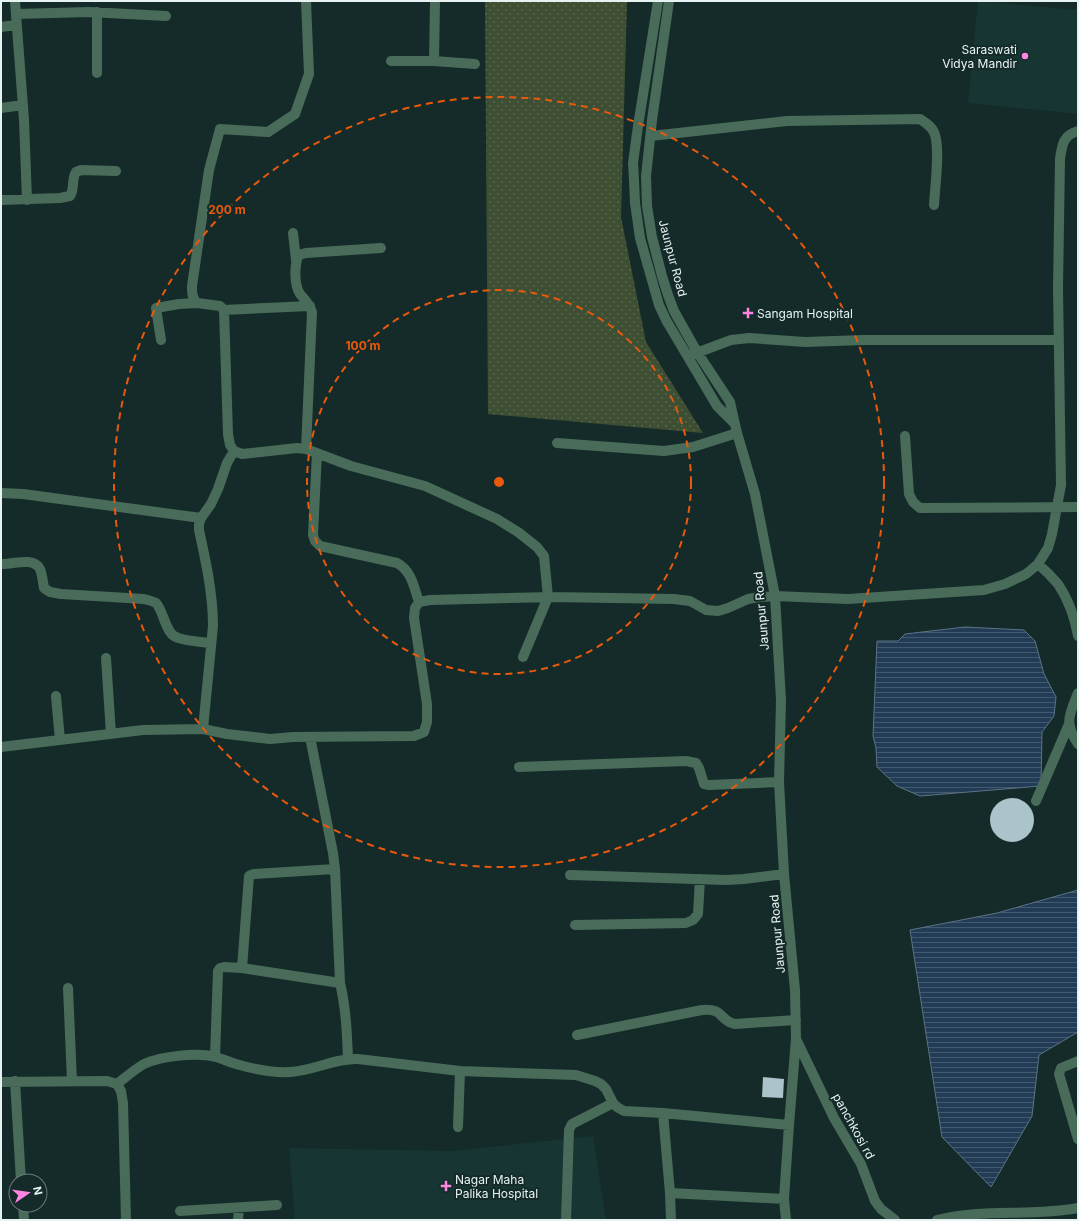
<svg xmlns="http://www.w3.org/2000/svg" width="1079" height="1221" font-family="Inter,sans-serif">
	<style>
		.built { fill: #163533 }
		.park { fill: url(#park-dots) }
		.water { fill: url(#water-rules); stroke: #5d7385 }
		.building { fill: #abc3ca }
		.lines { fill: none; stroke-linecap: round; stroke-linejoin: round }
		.minor { stroke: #486c59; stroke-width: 10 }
		.ring { fill: none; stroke: #e8590c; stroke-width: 2; stroke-dasharray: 7 5 }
		.poi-dot { fill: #fe85e0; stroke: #152b29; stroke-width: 1.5 }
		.labels { text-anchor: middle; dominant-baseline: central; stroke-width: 4; stroke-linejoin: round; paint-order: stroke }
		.poi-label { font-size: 12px; fill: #e6f3f2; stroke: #152b29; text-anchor: start }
		.street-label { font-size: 12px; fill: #e6f3f2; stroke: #152b29 }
		.centre { fill: #e8590c; stroke: #152b29; stroke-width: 2 }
		.ring-label { font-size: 12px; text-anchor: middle; font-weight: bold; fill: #e8590c; stroke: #152b29; stroke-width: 4; stroke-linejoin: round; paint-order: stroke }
	</style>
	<defs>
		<pattern id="park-dots" width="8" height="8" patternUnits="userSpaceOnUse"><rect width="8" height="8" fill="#3e4e32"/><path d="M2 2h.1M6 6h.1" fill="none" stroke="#5a6850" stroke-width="1.8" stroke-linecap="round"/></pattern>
		<pattern id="water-rules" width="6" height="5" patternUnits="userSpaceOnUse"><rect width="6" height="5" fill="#223c56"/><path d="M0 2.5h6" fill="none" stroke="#42596f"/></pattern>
	</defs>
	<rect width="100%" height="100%" fill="#152b29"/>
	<path class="built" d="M978 1 1078 10V114L968 103Z
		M593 1136 606 1220H295L289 1148 453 1151Z"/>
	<path class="park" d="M485 1H627L621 217 646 342 703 433 488 414Z"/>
	<path class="water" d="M965 627 1024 630 1035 641 1044 674 1056 697 1054 716 1042 732 1041 786 920 796 897 786 877 767 876 748 873 736 877 641H898L905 634Z
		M1078 890V1032L1039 1055 1032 1116 991 1187 942 1137 910 930 997 913Z"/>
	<path class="building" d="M990 820a22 22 0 1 1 44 0a22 22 0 1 1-44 0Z
		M763 1077 784 1079 783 1098 762 1097Z"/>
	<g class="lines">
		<path class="minor" d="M15 1 24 120 27 200
			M306 1 309 74 295 114 268 132 220 129 209 170 192 286C192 293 192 298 197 303L220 306 224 310 228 434 230 445 234 451 242 454 297 448 306 449 351 466 425 486 497 519 518 532 537 547 544 556 548 597 523 657
			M658 1 638 126 633 163 634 180 635 203 640 238 659 305 666 320 717 406 735 424
			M669 1 652 120 646 176 647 206 652 237 662 276 668 295 674 311 697 352 730 402 737 433 755 494 775 596 781 700 779 782 784 874 795 990 796 1039 789 1125 784 1199 786 1220
			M97 12V73
			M16 14 89 12 166 16
			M1 27 16 25
			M391 61H434L475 64
			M434 61 435 1
			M1 108 23 105
			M651 136 787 121 920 119C926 123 933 127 935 135 940 151 935 187 934 205
			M1 200 60 198 70 196C75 189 71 180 76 172L81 170 116 171
			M293 233 296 260
			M224 310 310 306
			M161 340 156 308 179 304 197 303
			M691 355 731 340 749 338 805 342 864 340H1059
			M905 436 909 494 913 502 920 508 1078 507
			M557 443 664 451 693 447 737 433
			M306 449 312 312C309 303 306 301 300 294 294 285 294 264 299 255L306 253 381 248
			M317 453 313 535 315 541 320 546 397 563C412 571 414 588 419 602
			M1 493 23 494 201 518
			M1 564C12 565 33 556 40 569 42 573 43 583 44 588L50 592 61 594 144 599C148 600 152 601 156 603 163 610 165 630 174 636 182 641 202 642 211 643
			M1038 564C1045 570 1052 577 1058 584 1068 599 1075 619 1078 636
			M106 658 111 734
			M1078 693C1069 715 1064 723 1078 744
			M56 696 60 740
			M203 729 213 626C213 594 206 562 199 530V524L201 518 211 504 218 489 227 463 234 451
			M1 747 143 730 203 729 227 734 270 739 293 737 414 736 424 732 427 722V704L414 618 415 608 419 602 430 600 552 597 674 599 690 601 706 610 718 611 728 608 748 599 760 597 775 596 848 599 984 590 1005 584 1026 574 1038 564 1048 548 1052 534 1061 485 1058 288 1060 159C1062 145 1063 135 1078 131
			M519 767 686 761 696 763 699 768 704 784 709 785 779 782
			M1036 801 1069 724
			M335 869 340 983C346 1008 347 1033 348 1059
			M570 875 726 880 744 879 784 874
			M575 925 686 923 693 920 698 914 700 879
			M242 968 249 876 254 874 335 869 333 853 310 737
			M68 988 72 1081
			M577 1035 702 1010C725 1008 719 1021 735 1024L796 1020
			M796 1039 834 1118 861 1164 875 1201 881 1209 895 1220
			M215 1057 218 971 220 968 224 967 242 968 340 983
			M1078 1061 1061 1068 1059 1074 1078 1139
			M15 1081 21 1181
			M1 1082 107 1081 117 1084 121 1091 123 1103 126 1220
			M117 1084C126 1077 135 1069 144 1064 162 1056 197 1052 216 1057 223 1059 229 1062 236 1064 253 1069 273 1073 290 1072 313 1071 335 1058 358 1059L460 1071 576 1075 595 1081 601 1084 606 1089 613 1103 617 1107 624 1111 663 1113 789 1125
			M663 1113 670 1193 671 1220
			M458 1127 460 1071
			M670 1193 784 1199
			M23 1205 24 1220
			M180 1211 277 1205
			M238 1220 239 1208
			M566 1220 569 1130 572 1124 578 1121 613 1103
			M937 1220C983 1208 1031 1217 1078 1208"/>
	</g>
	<g class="ring">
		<circle cx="499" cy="482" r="192"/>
		<circle cx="499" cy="482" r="385"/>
	</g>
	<g class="poi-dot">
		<circle cx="1025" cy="56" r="4"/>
		<path d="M746 307h4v4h4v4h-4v4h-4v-4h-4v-4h4z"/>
		<path d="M444 1180h4v4h4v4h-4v4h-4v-4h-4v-4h4z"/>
	</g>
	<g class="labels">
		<g class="poi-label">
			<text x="1017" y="49" text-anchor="end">Saraswati<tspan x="1017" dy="14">Vidya Mandir</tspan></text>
			<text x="757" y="313">Sangam Hospital</text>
			<text x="455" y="1179">Nagar Maha<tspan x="455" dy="14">Palika Hospital</tspan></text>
		</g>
		<g class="street-label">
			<text transform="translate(673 258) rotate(75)">Jaunpur Road</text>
			<text transform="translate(761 611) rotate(-95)">Jaunpur Road</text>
			<text transform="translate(777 934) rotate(-95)">Jaunpur Road</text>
			<text transform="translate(854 1126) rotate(61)">panchkosi rd</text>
		</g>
	</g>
	<circle cx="499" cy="482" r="6" class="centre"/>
	<g class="ring-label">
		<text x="227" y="214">200 m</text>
		<text x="363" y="350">100 m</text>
	</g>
	<rect width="1079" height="1221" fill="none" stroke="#e6f3f2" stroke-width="4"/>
	<g transform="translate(28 1193) rotate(77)"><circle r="19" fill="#152b29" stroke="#697b79"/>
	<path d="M0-3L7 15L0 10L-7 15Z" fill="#fe85e0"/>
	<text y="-6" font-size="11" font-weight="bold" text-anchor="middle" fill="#e6f3f2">N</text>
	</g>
</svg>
